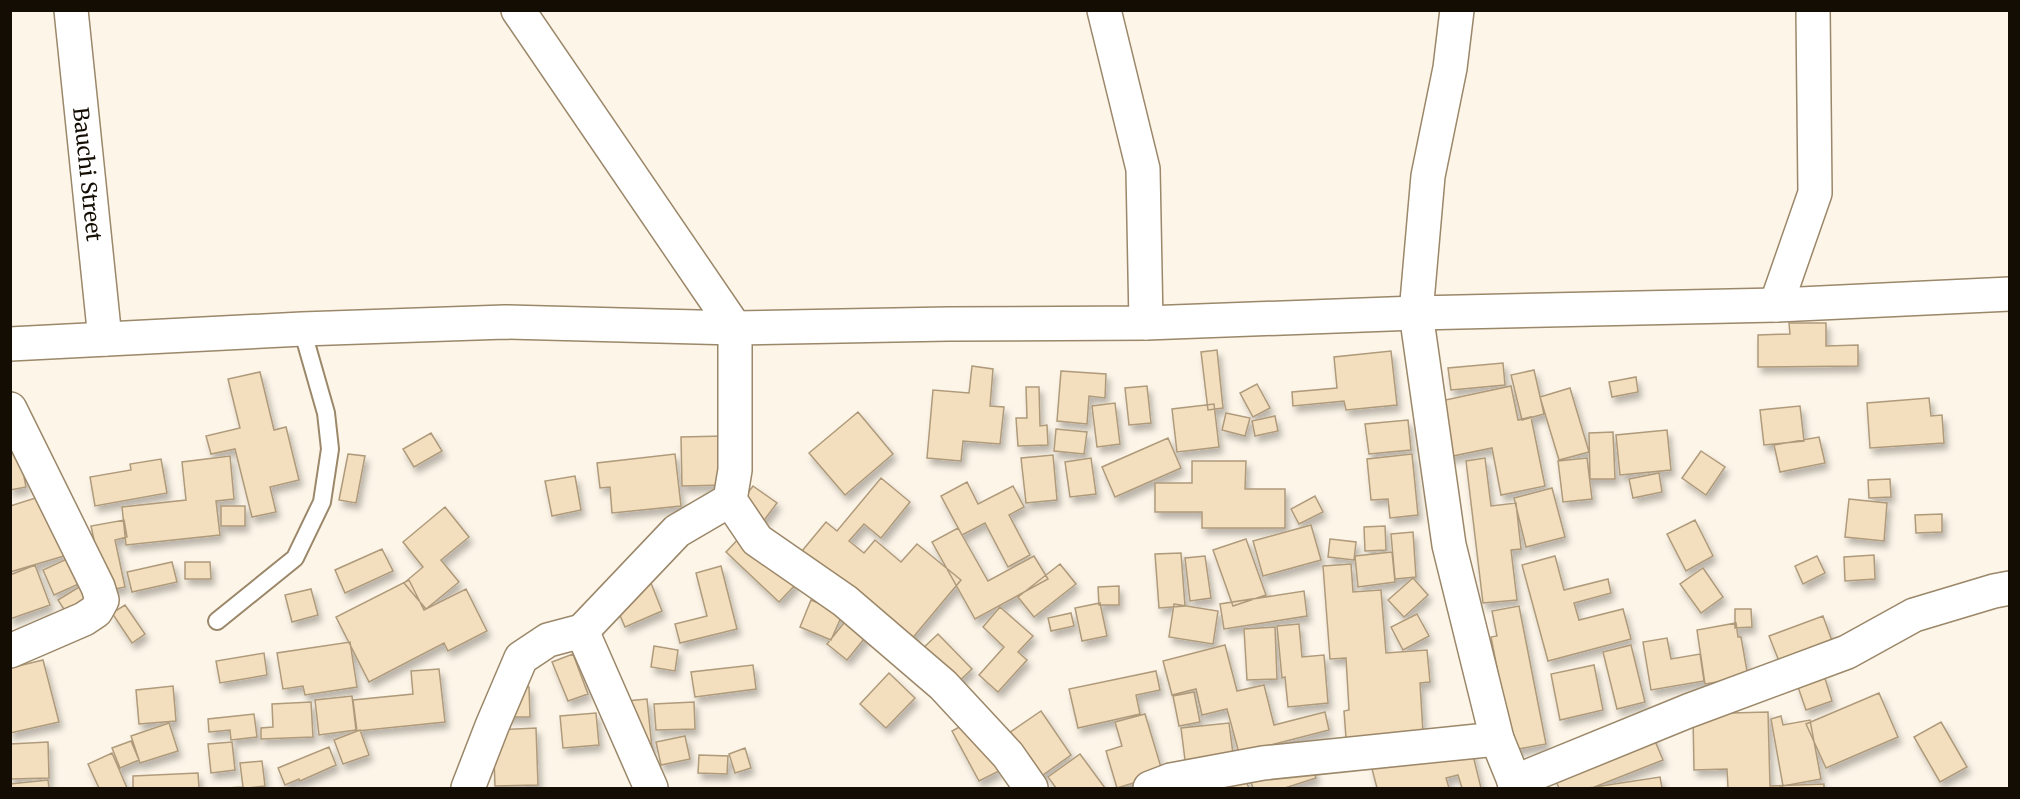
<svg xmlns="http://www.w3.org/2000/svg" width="2020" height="799" font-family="Merriweather,serif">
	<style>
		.building { fill: #f3debd; stroke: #af9b7c; stroke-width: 1.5; filter: url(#shadow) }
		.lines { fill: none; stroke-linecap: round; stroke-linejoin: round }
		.service-casing { stroke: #9b8769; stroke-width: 20 }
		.minor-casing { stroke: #9b8769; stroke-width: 36 }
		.tertiary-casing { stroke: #9b8769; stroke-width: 36 }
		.service { stroke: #fff; stroke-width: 16 }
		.minor { stroke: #fff; stroke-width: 33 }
		.tertiary { stroke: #fff; stroke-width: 33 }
		.labels { text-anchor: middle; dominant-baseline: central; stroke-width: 5; stroke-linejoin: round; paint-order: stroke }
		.street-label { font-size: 21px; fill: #140d03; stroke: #fff }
	</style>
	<defs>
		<filter id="shadow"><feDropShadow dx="3.5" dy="6" stdDeviation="3" flood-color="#0004"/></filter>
	</defs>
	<rect width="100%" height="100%" fill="#fdf5e8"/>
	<path class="building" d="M1789 323H1826V346L1858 345V366L1758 367V335L1790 334Z
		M1217 350 1223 408 1208 410 1201 352Z
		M1391 351 1397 405 1346 410 1344 401 1293 406 1292 392 1337 388 1334 357Z
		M1503 363 1505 385 1451 390 1448 368Z
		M972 366 993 369 990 406 1004 407 1000 444 963 441 961 461 927 458 933 390 969 393Z
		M1534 370 1544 414 1522 420 1511 375Z
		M1061 371 1106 374 1105 398 1089 396 1087 424 1057 421Z
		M260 372 274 430 286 427 299 480 270 487 276 512 252 517 235 449 211 454 206 436 240 428 228 379Z
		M1636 377 1638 392 1612 397 1609 382Z
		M1257 384 1270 408 1253 417 1240 393Z
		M1147 386 1151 423 1129 425 1125 388Z
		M1511 386 1518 420 1531 417 1545 486 1501 495 1492 448 1448 457 1436 402Z
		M1026 387H1039L1040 426 1047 425 1048 445 1018 446 1016 418H1027Z
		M1570 388 1589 452 1559 460 1540 397Z
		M1929 398 1931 416 1942 415 1944 443 1870 448 1867 403Z
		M1115 403 1120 444 1097 447 1092 406Z
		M1214 404 1219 447 1177 452 1172 409Z
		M1800 406 1804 441 1764 445 1760 410Z
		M858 412 893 454 845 495 809 453Z
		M1226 413 1250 418 1245 436 1222 430Z
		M10 414H12L26 487 10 490Z
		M1275 416 1278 431 1255 436 1252 421Z
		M1408 420 1411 450 1369 454 1365 424Z
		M1056 429 1087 432 1084 454 1054 451Z
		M1667 430 1671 470 1620 475 1616 435Z
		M1613 432 1615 479H1590L1589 433Z
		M431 433 442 451 414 467 403 449Z
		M724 436 725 485 682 486 681 437Z
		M1819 437 1825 463 1780 472 1774 445Z
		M1168 438 1181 468 1115 497 1102 467Z
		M1701 451 1725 467 1706 495 1682 478Z
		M348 454 365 456 356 503 339 500Z
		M675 454 681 506 612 513 610 487 600 488 597 463Z
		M1412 454 1418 515 1390 518 1388 499 1371 500 1367 459Z
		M1053 455 1057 500 1026 503 1021 458Z
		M230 456 234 499 216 501 220 535 126 545 122 507 186 500 182 462Z
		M1091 458 1096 494 1070 497 1065 462Z
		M1485 458 1491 506 1516 503 1521 549 1511 550 1517 600 1483 603 1466 461Z
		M1587 458 1592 499 1563 502 1558 461Z
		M161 459 167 493 95 506 90 477 131 470 130 464Z
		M1192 461H1246L1245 489H1285V528H1202V512H1155V483H1192Z
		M1659 473 1662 492 1633 498 1629 479Z
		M575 476 581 510 552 516 545 481Z
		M881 478 910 502 881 538 864 524 849 541 864 553 875 540 901 562 917 544 961 580 905 647 797 557 826 522 837 531Z
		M1890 479 1891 497 1869 498 1868 480Z
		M967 482 978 504 1013 486 1024 507 1009 515 1030 555 1008 567 985 523 962 535 941 496Z
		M753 486 777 503 762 523 738 506Z
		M1552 488 1565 537 1526 547 1514 498Z
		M45 495 64 556 10 572V506Z
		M1315 496 1323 512 1299 524 1291 509Z
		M1849 499 1887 503 1884 541 1845 537Z
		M221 506H245V526H221Z
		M445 507 469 537 441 560 459 582 426 609 404 583 423 567 403 542Z
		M1942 514V532L1916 533 1915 515Z
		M124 520 127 537 115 540 125 587 105 591 91 526Z
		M1695 520 1713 556 1686 571 1667 534Z
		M1311 525 1321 560 1263 576 1253 541Z
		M1385 526 1386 550 1365 551 1364 527Z
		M958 528 988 581 1034 556 1048 579 975 619 932 542Z
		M1413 532 1416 577 1395 579 1391 534Z
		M744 533 797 583 779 602 726 552Z
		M1246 539 1266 595 1233 606 1213 550Z
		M1330 539 1356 542 1354 560 1328 557Z
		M382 549 393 571 345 593 335 570Z
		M1392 552 1395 582 1358 587 1355 556Z
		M1181 553 1185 606 1159 608 1155 554Z
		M1874 555 1875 579 1845 581 1844 557Z
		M1205 556 1211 598 1190 601 1185 558Z
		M1555 556 1564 590 1608 579 1611 593 1574 603 1579 620 1623 609 1631 639 1548 661 1522 565Z
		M1817 556 1825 573 1803 584 1795 566Z
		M69 558 81 583 54 595 43 570Z
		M172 562 177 582 132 592 127 572Z
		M185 562H210L211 579H185Z
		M1060 564 1076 584 1034 617 1018 597Z
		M1351 564 1353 592 1381 590 1386 653 1427 650 1430 682 1420 683 1423 733 1346 738 1344 711 1349 710 1346 658 1330 659 1323 566Z
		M35 565 50 605 10 619V575Z
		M721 566 737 629 680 643 675 624 707 616 696 573Z
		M1703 568 1723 597 1701 613 1680 584Z
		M1413 578 1428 595 1404 617 1388 600Z
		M409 580 424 610 466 589 487 631 448 651 444 643 369 682 336 617Z
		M651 583 662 611 625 627 613 599Z
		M84 584 95 601 69 617 58 600Z
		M1119 586V605H1099L1098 587Z
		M311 589 318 615 292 622 285 595Z
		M1304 591 1307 616 1224 629 1220 604Z
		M811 600 843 613 831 640 800 627Z
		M1100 603 1107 636 1082 641 1075 608Z
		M1174 604 1218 611 1213 644 1169 637Z
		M125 605 145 634 132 643 112 613Z
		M1519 606 1546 744 1513 750 1491 637 1497 636 1492 611Z
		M1000 607 1033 636 1018 652 1027 660 998 692 979 675 1004 647 983 627Z
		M1735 609H1751L1752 627 1735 628Z
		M1071 613 1074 626 1051 631 1048 618Z
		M1417 614 1429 636 1403 650 1391 627Z
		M1823 616 1832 641 1779 661 1769 636Z
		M848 618 868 634 847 660 827 644Z
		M1736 623 1738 637H1741L1748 677 1705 684 1697 630Z
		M1299 624 1302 657 1324 655 1328 703 1288 707 1285 677 1282 678 1277 626Z
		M1275 627 1277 679 1247 680 1244 629Z
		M938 634 972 669 954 686 920 651Z
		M1667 638 1671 659 1700 654 1704 681 1651 690 1643 642Z
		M350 642 357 687 305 695 303 686 283 689 277 653Z
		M1225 645 1237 691 1264 685 1274 725 1325 712 1329 730 1239 753 1227 709 1202 715 1196 689 1172 695 1163 661Z
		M1631 645 1645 702 1617 709 1603 652Z
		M654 646 678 650 675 671 651 667Z
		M264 653 267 675 220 683 216 661Z
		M573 654 588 694 568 701 552 662Z
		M43 660 59 722 10 733V668Z
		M753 665 756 689 695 697 691 672Z
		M1594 665 1603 710 1560 720 1551 674Z
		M439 669 445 722 357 731 353 700 413 694 411 671Z
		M1156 671 1160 690 1136 695 1140 714 1078 728 1069 689Z
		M889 673 915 698 886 728 860 704Z
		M1824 675 1832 701 1806 710 1797 684Z
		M173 686 176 721 139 724 136 690Z
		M504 687H529L530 717H505Z
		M1194 692 1200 722 1179 726 1173 696Z
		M1879 693 1898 737 1826 768 1806 724Z
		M352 696 356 730 319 735 315 700Z
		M647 699 652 748 621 752 615 702Z
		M311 702 313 737 261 739V728L273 727 272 704Z
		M694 702 695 729 656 730 654 704Z
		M1041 711 1071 755 1040 777 1009 733Z
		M1768 712 1770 786 1824 784V788H1728L1727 769 1694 770 1693 714Z
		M596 713 599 745 563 748 560 716Z
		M254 714 257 737 231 740 230 730 209 732 208 719Z
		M1145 714 1163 774 1117 788 1106 751 1122 746 1115 722Z
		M1781 716 1783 725 1810 720 1821 779 1783 786 1771 719Z
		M972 720 999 771 979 781 952 731Z
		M1941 722 1967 767 1940 782 1914 737Z
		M169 723 178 751 140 763 131 736Z
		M1229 723 1233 754 1185 760 1181 728Z
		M536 728 538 785 495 786 493 730Z
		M1650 729 1663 760 1592 788H1559L1551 769Z
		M360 730 369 755 343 764 334 740Z
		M685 736 690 759 661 765 656 742Z
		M1469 739 1481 788H1462L1458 775 1446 778 1449 788H1377L1371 765Z
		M131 741 139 760 120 768 112 748Z
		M48 742 49 778 10 779V744Z
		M232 742 235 770 211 773 208 744Z
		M329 747 336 765 300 781 299 779 285 785 278 768Z
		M745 748 751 768 735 773 729 754Z
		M112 753 127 788H99L88 764Z
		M1080 754 1105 788H1056L1048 777Z
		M699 755 728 756 727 774 698 773Z
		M1308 756 1316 778 1285 788H1253L1249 776Z
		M262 761 265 786 248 788H226L243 787 240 763Z
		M198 773 199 788H133V776Z
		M1242 773 1249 788H1208Z
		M1660 777 1662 788H1588Z
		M48 780 49 788H10V784Z"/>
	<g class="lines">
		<g class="service-casing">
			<path id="service" d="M217 621 295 558 322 502 330 449 326 413 302 329"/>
		</g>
		<g class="minor-casing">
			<g id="minor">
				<path id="s1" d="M71 10 105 339"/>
				<path d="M518 10 735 328V470L730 500 757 540 845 601 943 685 1008 755 1031 788"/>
				<path d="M1104 10 1143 169 1146 323"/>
				<path d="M1457 10 1450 68 1428 176 1416 313 1449 545 1497 739 1517 788"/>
				<path d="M1776 305 1815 193 1813 10"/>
				<path d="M10 409 98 587 102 600 96 611 84 619 10 651"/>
				<path d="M582 631 651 788"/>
				<path d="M1514 782 1688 711 1847 652 1914 615 1994 591 2010 588"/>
				<path d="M468 788 492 726 521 658 548 640 582 631 677 531 730 500"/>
				<path d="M1150 788 1171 780 1263 763 1497 739"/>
			</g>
		</g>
		<g class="tertiary-casing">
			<path id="tertiary" d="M10 344 302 329 505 322 735 328 948 324 1146 323 1416 313 1776 305 2010 294"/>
		</g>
		<use href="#service" class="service"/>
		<use href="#minor" class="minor"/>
		<use href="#tertiary" class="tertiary"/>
	</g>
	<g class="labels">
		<g class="street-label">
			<text stroke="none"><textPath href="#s1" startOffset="165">Bauchi Street</textPath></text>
		</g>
	</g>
	<rect width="2020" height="799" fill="none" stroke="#140d03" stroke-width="24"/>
</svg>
